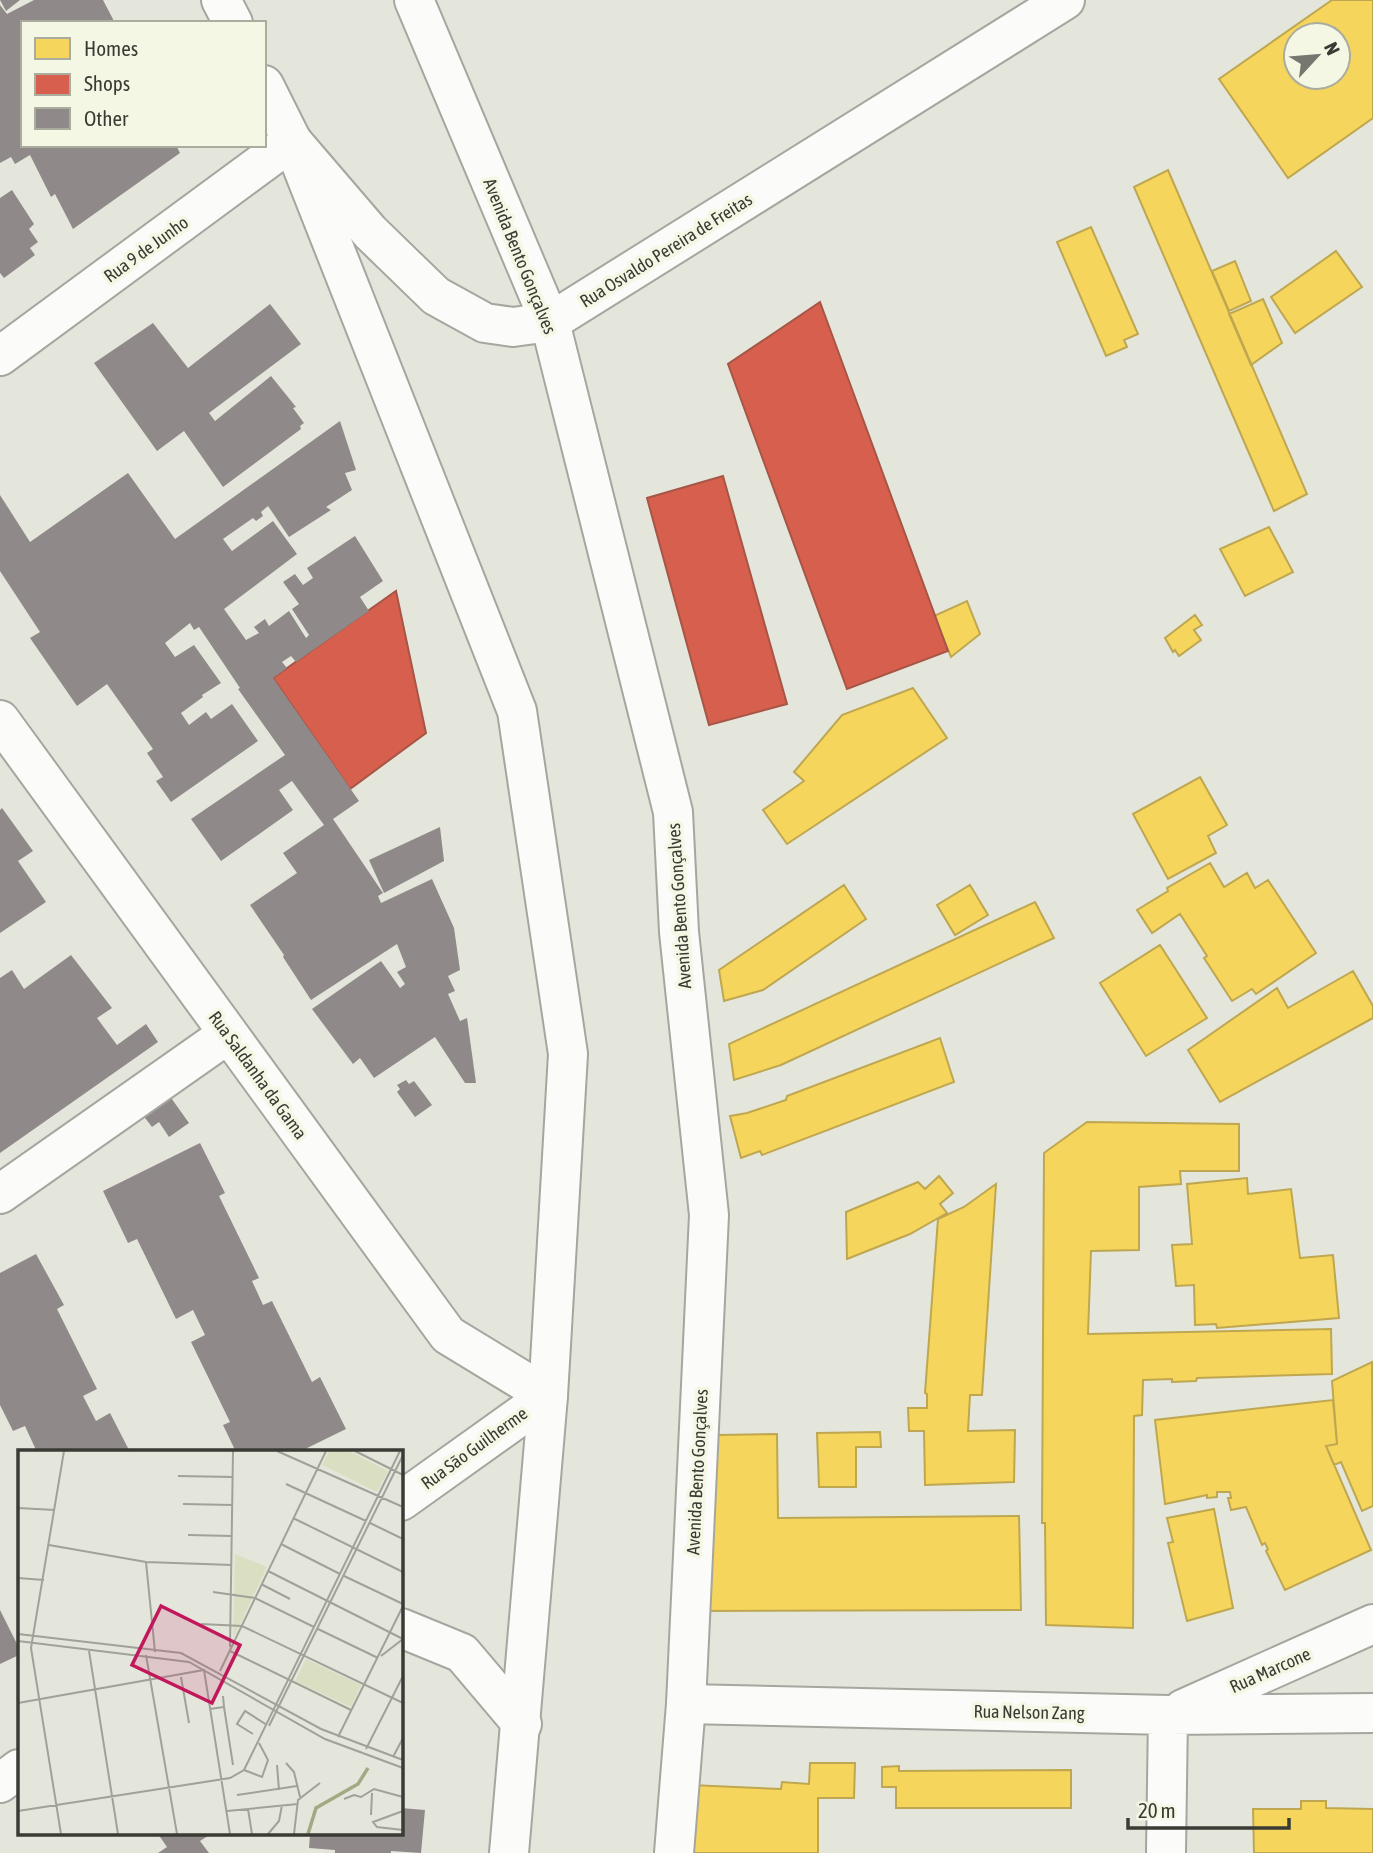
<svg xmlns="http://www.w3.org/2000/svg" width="1373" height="1853" font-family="'Asap Condensed',sans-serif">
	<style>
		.homes { fill: #f6d55c; stroke: #bea750; stroke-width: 2; fill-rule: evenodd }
		.shops { fill: #d6604d; stroke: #a75546; stroke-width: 2 }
		.building { fill: #908989 }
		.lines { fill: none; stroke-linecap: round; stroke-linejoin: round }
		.minor-casing { stroke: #a5a69e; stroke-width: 42 }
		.major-casing { stroke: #a5a69e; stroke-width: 42 }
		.minor { stroke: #fbfbfa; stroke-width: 38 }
		.major { stroke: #fbfbfa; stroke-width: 38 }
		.labels { text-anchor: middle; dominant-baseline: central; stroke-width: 7; stroke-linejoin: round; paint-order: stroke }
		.street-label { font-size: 18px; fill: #3a3b34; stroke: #f5f7e5 }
		.inset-river { fill: none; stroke: #a4a983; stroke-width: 3.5 }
		.inset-road { fill: none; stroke: #a0a299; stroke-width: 2 }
		.view { fill: #c2185b; fill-opacity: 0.15; stroke: #c2185b; stroke-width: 3.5 }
		.inset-edge { fill: none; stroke: #3a3b34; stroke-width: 3.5 }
	</style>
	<rect width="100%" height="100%" fill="#e4e6dc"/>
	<path class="homes" d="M1332 0H1373V118L1288 178 1219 79ZM1296 35H1338V77H1296Z
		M1168 170 1307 494 1274 511 1134 187Z
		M1091 227 1138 334 1124 340 1127 347 1106 356 1057 242Z
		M1336 251 1362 287 1295 333 1271 297Z
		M1235 261 1251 301 1229 311 1212 271Z
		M1263 299 1282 343 1251 365 1229 314Z
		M1269 527 1293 572 1245 596 1220 549Z
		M967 601 980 634 951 657 934 616Z
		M1195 615 1202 625 1194 630 1201 640 1179 656 1175 650 1173 652 1165 638Z
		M913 688 947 738 787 844 763 810 804 781 794 772 842 715Z
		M1200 777 1227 825 1208 836 1216 853 1168 879 1133 814Z
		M1210 863 1224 887 1247 873 1255 888 1268 880 1316 953 1256 994 1252 989 1232 1001 1204 958 1207 956 1180 914 1152 933 1137 910 1168 891 1167 888Z
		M844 885 866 919 763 990 724 1001 719 970Z
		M970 885 988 915 955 935 937 905Z
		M1035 902 1054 938 781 1065 734 1080 729 1044Z
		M1160 945 1207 1018 1146 1056 1100 983Z
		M1353 971 1373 1006V1018L1220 1102 1188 1050 1277 988 1288 1008Z
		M940 1038 954 1082 762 1155 760 1151 741 1158 730 1116 747 1113 786 1100 787 1096Z
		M1087 1122 1239 1124V1171H1180L1181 1184 1139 1187V1250L1091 1251 1088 1334 1331 1329 1332 1374 1197 1378 1196 1381 1172 1382V1379L1143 1380 1142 1415 1134 1416 1133 1628 1046 1625 1045 1523H1042L1044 1153Z
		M939 1176 953 1193 940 1204 947 1213 910 1234 847 1259 846 1212 918 1182 925 1189Z
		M1247 1178 1248 1194 1291 1189 1300 1258 1333 1255 1339 1318 1217 1328 1216 1324 1195 1325 1194 1285 1176 1286 1172 1245 1192 1244 1187 1184Z
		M996 1184 982 1395H970L968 1431 1015 1430 1014 1482 925 1485 924 1431H909L908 1408H927V1394L925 1393 938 1219 964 1207Z
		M1372 1362 1373 1506 1362 1511 1341 1462 1334 1465 1326 1446 1337 1444 1332 1381Z
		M1333 1400 1337 1444 1326 1446 1371 1550 1285 1590 1266 1551 1268 1549 1265 1543 1262 1545 1246 1507 1231 1510 1228 1498H1231L1230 1492H1217V1497L1207 1498V1495L1165 1504 1155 1420Z
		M880 1432 881 1447H856V1487H819L817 1433Z
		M777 1434 778 1518 1019 1516 1021 1610 702 1611 718 1435Z
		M1214 1509 1233 1608 1187 1621 1168 1543 1173 1542 1167 1518Z
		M810 1763H855L854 1798H818V1853H687L691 1785 781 1789 782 1782 809 1784Z
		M899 1766V1771L1071 1770V1808H896V1787H882V1767Z
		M1301 1801H1326V1808L1373 1809V1853H1254L1253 1809H1301Z"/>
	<path class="shops" d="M820 302 948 651 847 689 728 364Z
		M723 476 787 704 709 725 647 498Z
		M396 591 426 733 350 789 273 678Z"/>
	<path class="building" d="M0 0H20L6 11Z
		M34 0H103L115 23H23V145H176L180 153 73 229 55 194 51 197 30 155 15 164 11 157 0 163V5L7 14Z
		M12 190 34 224 29 229 38 242 30 248 35 255 4 278 0 273V198Z
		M270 304 301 344 209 413 215 421 271 376 296 407 293 408 304 423 300 426 301 429 223 487 184 431 157 451 94 363 153 323 188 368Z
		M340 421 356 470 345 473 352 490 326 507 331 510 289 537 268 506 261 512 263 516 256 521 253 518 223 539 232 551 273 521 297 554 224 609 246 640 259 633 254 627 265 619 269 626 289 611 306 638 309 635 292 609 299 604 283 582 295 574 303 585 313 578 307 568 355 536 383 581 360 597 369 611 296 662 291 656 282 662 287 668 273 678 359 801 333 819 383 893 378 896 381 903 432 879 454 928 460 970 448 976 455 991 448 994 460 1021 467 1018 476 1083H465L435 1037 374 1078 360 1058 353 1064 312 1009 381 961 400 988 405 984 397 972 406 967 397 944 311 1000 283 957 284 955 250 905 297 873 283 853 324 825 292 781 279 790 293 810 221 861 191 819 285 755 238 689 240 688 199 627 194 630 190 623 165 643 175 657 194 645 221 683 202 695 203 697 181 713 189 725 206 712 211 719 232 704 258 741 171 802 156 781 163 777 147 753 153 749 107 684 77 706 30 638 40 632 0 571V495L30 542 128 473 175 539Z
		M2 808 33 851 18 861 46 902 0 933V810Z
		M440 827 444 861 384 893 369 860Z
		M71 955 112 1008 97 1018 117 1045 146 1024 158 1042 0 1153V978L12 970 24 989Z
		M406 1080 409 1084 414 1081 432 1105 415 1117 397 1092 400 1089 397 1085Z
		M169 1095 189 1123 169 1137 159 1122 152 1127 142 1114Z
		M200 1143 225 1193 219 1196 259 1278 252 1281 263 1305 272 1301 312 1382 320 1377 346 1429 299 1452H236L223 1425 230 1422 191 1342 205 1335 193 1310 176 1319 137 1239 128 1243 103 1191Z
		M36 1254 64 1305 57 1309 97 1389 83 1396 96 1421 110 1413 130 1452H31L36 1450 25 1426 13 1431 0 1405V1273Z
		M0 1610 19 1648V1655L0 1664Z
		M401 1808 425 1810 421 1853 391 1851V1853H335V1850L309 1848 310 1834H401Z
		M158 1834H211L200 1841 209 1853H158L167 1847Z"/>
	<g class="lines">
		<g class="minor-casing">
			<path id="minor" d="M0 356 292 141 370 232 436 296 485 323 513 327 550 322 1065 0
				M0 720 448 1335 548 1396 401 1501
				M0 1194 228 1034
				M401 1628 462 1653 522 1724
				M686 1704 1168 1715 1373 1713
				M1183 1709 1373 1624
				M0 1783 19 1769
				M1166 1853 1168 1715"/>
		</g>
		<g class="major-casing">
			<path id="major" d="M221 0 233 23
				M414 0 550 322 673 812 679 932 709 1215 686 1704 674 1853
				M264 85 292 141 517 711 568 1054 548 1396 509 1853"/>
		</g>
		<use href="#minor" class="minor"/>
		<use href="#major" class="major"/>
	</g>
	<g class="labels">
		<g class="street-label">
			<text transform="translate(146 249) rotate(-36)">Rua 9 de Junho</text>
			<text transform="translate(666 250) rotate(-32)">Rua Osvaldo Pereira de Freitas</text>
			<text transform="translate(520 256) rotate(68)">Avenida Bento Gonçalves</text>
			<text transform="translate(679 906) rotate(-94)">Avenida Bento Gonçalves</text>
			<text transform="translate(258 1075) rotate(54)">Rua Saldanha da Gama</text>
			<text transform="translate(474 1448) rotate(-36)">Rua São Guilherme</text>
			<text transform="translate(697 1472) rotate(-87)">Avenida Bento Gonçalves</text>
			<text transform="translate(1270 1670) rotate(-24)">Rua Marcone</text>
			<text transform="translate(1029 1712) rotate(1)">Rua Nelson Zang</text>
		</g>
	</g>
	<g transform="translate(18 1450)">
		<rect width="385" height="385" fill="#e4e6dc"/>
		<path d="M311 1H331L370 21 359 42 304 15ZM217 104 249 117 215 189ZM288 209 343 235 333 257 277 231Z" fill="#dbdfc2"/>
		<path class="inset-river" d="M290 384 298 358 340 334 350 318"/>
		<path class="inset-road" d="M259 1 385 57M337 1 385 25M160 26 215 27M268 34 348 71M165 54 215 55M0 58 37 60M275 68 385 122M352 73 385 89M170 85 214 86M263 94 322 124M31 95 128 112 214 115M128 112 137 202M250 121 385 189M326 126 385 154M0 128 26 130M243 134 272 149M195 142 237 148 296 177M183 174 224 176 385 253M300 179 360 208M0 184 163 203 303 279 385 310M0 191 171 212 307 289 385 318M212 197 215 1M71 201 100 384M212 201 333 260M128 205 159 384M363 206 385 189M202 221 308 1M163 227 171 273M0 253 186 220 212 384M206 257 215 315M192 259 206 257 205 246M251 276 385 5M235 284 219 274 227 261 249 275M320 287 385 156M348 299 385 226M375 307 385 288M268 313 276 322 282 347M259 315 261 340M226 320 244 327 250 310 241 293M219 345 279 336M326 349 336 345 343 347 356 339 385 347M230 359 234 384M0 361 212 328 226 320 382 1M209 361 280 354M385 361 355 372 359 377 385 380M353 365 354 343M43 384 13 198 46 1M250 384 261 371 264 355M276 384 280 350 302 333"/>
		<path class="view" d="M143 156 222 195 194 253 114 215Z"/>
		<rect width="385" height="385" class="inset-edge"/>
	</g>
	<rect x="21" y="21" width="245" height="126" fill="#f5f7e5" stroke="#aaac9e" stroke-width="2"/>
	<rect x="35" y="38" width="35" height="21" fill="#f6d55c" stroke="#aaac9e" stroke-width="2"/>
	<text x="84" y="56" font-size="21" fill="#3a3b34">Homes</text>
	<rect x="35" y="74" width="35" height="21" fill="#d6604d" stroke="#aaac9e" stroke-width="2"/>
	<text x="84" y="91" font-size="21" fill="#3a3b34">Shops</text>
	<rect x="35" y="108" width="35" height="21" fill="#908989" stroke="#aaac9e" stroke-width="2"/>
	<text x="84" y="126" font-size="21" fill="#3a3b34">Other</text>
	<g transform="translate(1317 56) rotate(64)"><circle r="33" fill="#f5f7e5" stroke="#aaac9e" stroke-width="2"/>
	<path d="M0-5L12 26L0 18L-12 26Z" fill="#76776f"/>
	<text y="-10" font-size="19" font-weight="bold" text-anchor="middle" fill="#3a3b34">N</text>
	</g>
	<path d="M1128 1818v10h161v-10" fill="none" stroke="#3a3b34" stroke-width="3.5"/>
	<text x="1138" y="1818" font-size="21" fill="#3a3b34" stroke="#f5f7e5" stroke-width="5" paint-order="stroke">20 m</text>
</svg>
